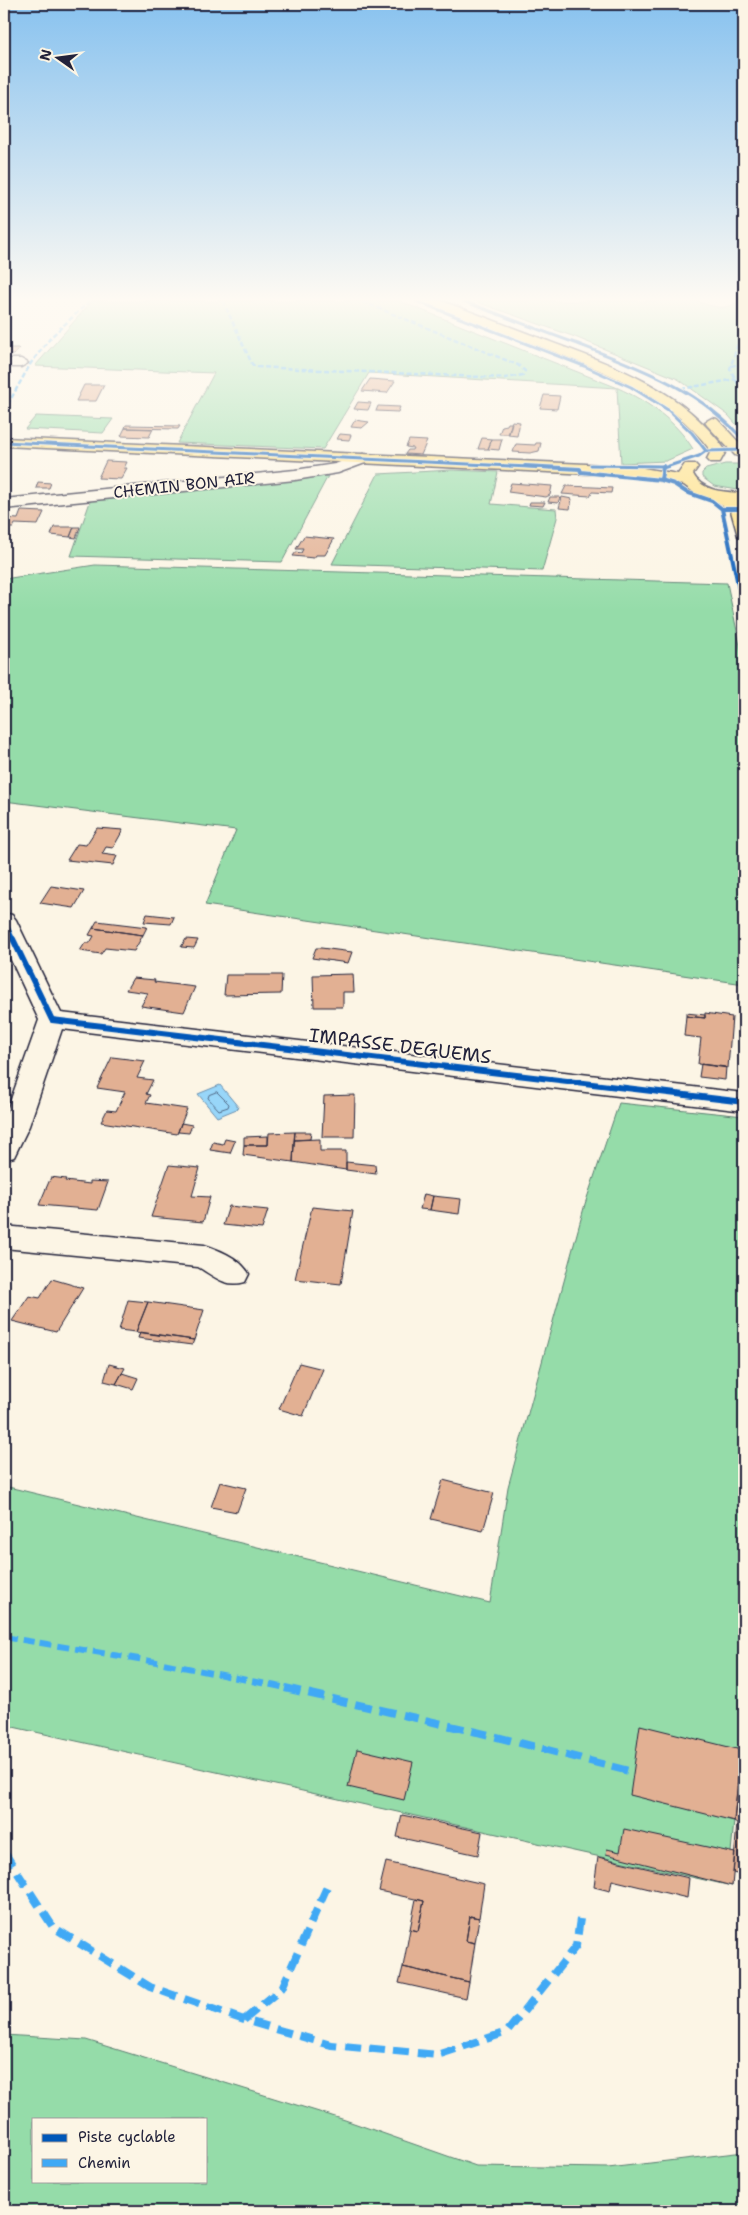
<svg xmlns="http://www.w3.org/2000/svg" width="748" height="2215" font-family="'Shantell Sans',sans-serif">
	<style>
		.green { fill: #95dca9; stroke: #5c7f72; fill-rule: evenodd }
		.water { fill: #98d6f9; stroke: #698ead }
		.lines { fill: none; stroke-linecap: round; stroke-linejoin: round }
		.shore { stroke: #516a87; stroke-width: 1 }
		.building { fill: #e2b093; stroke: #22223b }
		.minor-casing { stroke: #22223b; stroke-width: 3 }
		.major-casing { stroke: #22223b; stroke-width: 3 }
		.minor { fill: #fcf5e5; fill-rule: evenodd }
		.major { fill: #fedf80; fill-rule: evenodd }
		.quiet-far2 { stroke: #3fa9f5; stroke-width: 2.5; stroke-dasharray: 5 2.5; stroke-linecap: butt }
		.quiet-far1 { stroke: #3fa9f5; stroke-width: 6; stroke-dasharray: 12 6; stroke-linecap: butt }
		.quiet { stroke: #3fa9f5; stroke-width: 8; stroke-dasharray: 16 8; stroke-linecap: butt }
		.cycleway-far3-casing { stroke: #fcf5e5; stroke-width: 4.5 }
		.cycleway-far2-casing { stroke: #fcf5e5; stroke-width: 5.5 }
		.cycleway-far1-casing { stroke: #fcf5e5; stroke-width: 8 }
		.cycleway-casing { stroke: #fcf5e5; stroke-width: 9 }
		.cycleway-far3 { stroke: #0057b8; stroke-width: 3 }
		.cycleway-far2 { stroke: #0057b8; stroke-width: 4 }
		.cycleway-far1 { stroke: #0057b8; stroke-width: 5 }
		.cycleway { stroke: #0057b8; stroke-width: 6 }
		.labels { text-anchor: middle; dominant-baseline: central; stroke-width: 4; stroke-linejoin: round; paint-order: stroke }
		.far-street-label { font-size: 16px; fill: #22223b; stroke: #fcf5e5 }
		.street-label { font-size: 19px; fill: #22223b; stroke: #fcf5e5 }
	</style>
	<rect width="100%" height="100%" fill="#fcf5e5"/>
	<filter id="ink" filterUnits="userSpaceOnUse"><feTurbulence type="fractalNoise" baseFrequency=".02" numOctaves="2"/><feDisplacementMap in="SourceGraphic" scale="10" xChannelSelector="R" yChannelSelector="G"/><feConvolveMatrix kernelMatrix="1 2 1 2 8 2 1 2 1" color-interpolation-filters="sRGB"/></filter>
	<g filter="url(#ink)">
		<path class="green" d="M92 301H399L618 388C647 401 676 421 693 449L666 461 621 463 617 388 369 373 323 449 177 443 214 373 35 366Z
			M474 301H697C710 306 726 312 738 301H744V433L728 415 678 379 575 337Z
			M36 416 113 419 103 433 25 429Z
			M725 464H744V491L714 486 702 477V473L706 469Z
			M452 470 498 472 491 504 556 509 557 518 542 571 332 564 378 474Z
			M328 476 282 562 71 556 91 499Z
			M95 565 727 583 744 665V984L205 905 236 830 4 801V579Z
			M4 1005C11 1031 9 1053 4 1078Z
			M619 1103 744 1116V1717L731 1852 732 1886 4 1725V1486L490 1603 508 1487 585 1204Z
			M4 2035 86 2040 345 2120 476 2166 608 2168 744 2152V2211H4ZM34 2119H206V2181H34Z"/>
		<path class="water" d="M220 1085 239 1108 217 1117 198 1094Z"/>
		<g class="lines">
			<path class="shore" d="M217 1092 229 1104 228 1107 219 1110 208 1098 209 1095Z"/>
		</g>
		<path class="building" d="M4 348H18L19 349 14 355H4Z
			M370 379 395 381 387 393 362 391Z
			M84 385H104L96 401H76Z
			M544 395 560 396 557 409 540 408Z
			M358 402 371 403 368 410 354 409Z
			M378 406 400 407 398 412 376 411Z
			M355 420 369 422 362 428 351 427Z
			M512 421 520 422 517 436 508 435Z
			M508 423H512L509 434H499L502 426 507 425Z
			M126 425 180 426 178 429 125 428Z
			M125 428 153 429 149 437 121 436Z
			M340 434 351 435 349 440 337 439Z
			M482 438 492 439 488 449H478Z
			M492 439H502L499 450 488 449Z
			M409 440 427 441 421 455 405 454 408 450H412L413 448 406 447Z
			M536 443H541L539 451 530 453 513 452 516 444 535 445Z
			M106 461 127 462 124 468H127L121 479 98 478Z
			M38 482 51 483 49 488H36Z
			M511 483 552 486 550 495 546 497 508 492Z
			M566 486 593 487 612 488 611 493 592 492 590 496 562 494Z
			M550 497H560L558 503 548 502Z
			M562 497 572 499 570 509 559 508Z
			M530 502H545L543 506 529 505Z
			M21 511 44 512 38 525 15 524 13 528H4V518L18 519Z
			M54 527H74L70 537 51 535Z
			M74 527H80L76 538 70 537Z
			M304 536 334 539 325 555H316L314 558 293 556 296 552 301 553 303 549H296Z
			M97 828 123 830 113 848 106 847 102 854 117 856 113 865 67 860 77 844 86 845Z
			M51 886 84 891 74 908 40 903Z
			M147 914 174 917 171 924 144 922Z
			M97 921 147 927 143 935 93 928Z
			M93 928 143 935 134 951 105 948 101 954 80 951 85 943H90L94 936 89 935Z
			M186 939 198 940 194 948 181 947Z
			M316 948H321L352 952 348 963 312 958Z
			M353 974 354 992H343V1007H314L313 975Z
			M226 975H282L281 994 224 995Z
			M133 978 155 980 154 982 195 987 184 1012 141 1006 148 993 126 990Z
			M686 1013 705 1015V1018L686 1016Z
			M705 1013 732 1017 728 1068 698 1064 701 1038 684 1036 686 1016 705 1018Z
			M112 1057 145 1061 137 1078 153 1080 146 1094 150 1095 146 1103 187 1109 177 1134 101 1122 107 1110 116 1111 125 1092 97 1088Z
			M701 1064 726 1067 725 1080 699 1077Z
			M355 1095 354 1137H322L324 1096Z
			M181 1123 192 1125 189 1133 178 1132Z
			M295 1132H311L310 1139 294 1140Z
			M295 1132 293 1162 243 1155 244 1145H268L269 1133Z
			M268 1136V1145H244V1137Z
			M225 1139 235 1141 230 1153 210 1150 213 1142 223 1144Z
			M320 1139V1151H346V1170L293 1162 294 1140Z
			M346 1162 375 1165 376 1174 346 1170Z
			M169 1165 200 1168 192 1196 210 1197 203 1222 151 1217Z
			M51 1177 66 1179 65 1181 90 1184V1181L108 1182 98 1210 39 1205Z
			M424 1194 433 1196 430 1210 420 1209Z
			M433 1196 461 1199 459 1214 430 1210Z
			M229 1206 268 1210 262 1229 223 1225Z
			M312 1207 353 1211 341 1284 295 1279Z
			M52 1279 83 1288 56 1332 12 1321 29 1296 40 1298Z
			M128 1300 148 1302 136 1332 119 1330Z
			M148 1302 204 1310 194 1340 136 1332Z
			M140 1332 194 1340 192 1345 138 1338Z
			M299 1363 323 1369 303 1416 279 1409Z
			M109 1364 125 1368 116 1384 104 1381Z
			M122 1373 138 1378 133 1389 116 1384Z
			M443 1480 494 1493 483 1531 431 1519Z
			M220 1482 246 1488 237 1512 211 1507Z
			M744 1713V1876L733 1873 737 1823 734 1821Z
			M640 1725 741 1750 734 1821 630 1795Z
			M357 1749 413 1762 404 1800 348 1787Z
			M402 1815 482 1832 478 1855 397 1837Z
			M624 1829 735 1853 732 1886 606 1854 607 1849 620 1852Z
			M598 1857 689 1878 687 1898 612 1880 610 1891 594 1887Z
			M386 1862 484 1884 479 1918 470 1916 466 1941 475 1943 469 1982 403 1967 410 1929 418 1931 424 1901 379 1891Z
			M416 1899 424 1901 418 1931 410 1929Z
			M470 1916 479 1918 475 1943 466 1941Z
			M403 1967 469 1982 466 1998 399 1983Z"/>
		<g class="lines">
			<g class="minor-casing">
				<path id="minor" d="M4 359H21L28 363 21 367H4Z
					M363 454 368 456 371 459 368 462 338 473 295 480 4 509V499L295 470 335 464Z
					M4 913 12 915 16 920 61 1013 744 1093V1111L62 1029 29 1126 14 1157 4 1160V1119L39 1020 4 945Z
					M4 1226 204 1245C220 1250 241 1259 249 1274L245 1282C225 1288 214 1276 198 1267L4 1248Z"/>
			</g>
			<g class="major-casing">
				<path id="major" d="M424 301H442C476 314 511 327 545 340 613 365 683 389 726 451L720 462H710L707 459 711 451C667 392 603 371 536 345 499 332 462 317 426 304Z
					M712 418 717 419 744 448V458L735 455 707 425 705 422Z
					M4 438 631 466 678 474 685 464H695L698 467 693 474C702 492 726 492 744 493V503L739 502 744 506V537L738 536 731 511 712 499 696 494 684 485 631 476 4 446Z"/>
			</g>
			<use href="#minor" class="minor"/>
			<use href="#major" class="major"/>
			<path class="quiet-far2" d="M223 301 252 364 256 367 505 378 523 375 525 371 518 365 361 301
				M742 330 730 369 744 395
				M731 366 744 363
				M681 389 736 379
				M4 411 31 363 52 336 90 301"/>
			<path class="quiet-far1" d="M4 1637 163 1663 291 1689"/>
			<path class="quiet" d="M285 1688 477 1732 633 1772
				M4 1852 53 1927 150 1987 244 2020 331 2045 437 2055 507 2032 576 1946 580 1919
				M244 2020 282 1988 330 1880"/>
			<g class="cycleway-far3-casing">
				<path id="cycleway-far3" d="M416 301 584 366 631 387 668 410 692 433 706 451
					M463 301C501 315 539 330 578 344 638 367 702 390 744 441
					M4 442 552 468
					M591 465 663 466
					M663 468 699 456 706 451 744 450"/>
			</g>
			<g class="cycleway-far2-casing">
				<path id="cycleway-far2" d="M525 466 580 469 581 472 661 480
					M663 466 661 480 674 484 686 492 712 501 722 509H744
					M722 509 744 613"/>
			</g>
			<g class="cycleway-far1-casing">
				<path id="cycleway-far1" d="M4 920 13 940"/>
			</g>
			<g class="cycleway-casing">
				<path id="cycleway" d="M13 939 52 1020 744 1102"/>
			</g>
			<use href="#cycleway-far3" class="cycleway-far3"/>
			<use href="#cycleway-far2" class="cycleway-far2"/>
			<use href="#cycleway-far1" class="cycleway-far1"/>
			<use href="#cycleway" class="cycleway"/>
		</g>
	</g>
	<linearGradient id="sky" x2="0" y2="1"><stop stop-color="#88c2ef"/><stop offset="0.49" stop-color="#fefaf3"/><stop offset="1" stop-color="#fefaf3" stop-opacity="0"/></linearGradient>
	<rect width="748" height="611" fill="url(#sky)"/>
	<g class="labels">
		<g class="far-street-label">
			<text transform="translate(184 485) rotate(-6)">CHEMIN BON AIR</text>
		</g>
		<g class="street-label">
			<text transform="translate(400 1046) rotate(7)">IMPASSE DEGUEMS</text>
		</g>
	</g>
	<rect width="748" height="2215" fill="none" stroke="#fcf5e5" stroke-width="20"/>
	<rect x="10" y="10" width="728" height="2195" fill="none" stroke="#22223b" stroke-width="2" filter="url(#ink)"/>
	<rect x="32" y="2118" width="175" height="65" fill="#fcf5e5" stroke="#a5a1a1"/>
	<rect x="42" y="2134" width="25" height="8" fill="#0057b8" stroke="#a5a1a1"/>
	<text x="78" y="2142" font-size="15" fill="#22223b">Piste cyclable</text>
	<rect x="42" y="2159" width="25" height="8" fill="#3fa9f5" stroke="#a5a1a1"/>
	<text x="78" y="2168" font-size="15" fill="#22223b">Chemin</text>
	<g transform="translate(58 58) rotate(284)" stroke="#fcf5e5" stroke-width="4" paint-order="stroke">
	<path d="M0-4L9 19L0 12L-9 19Z" fill="#22223b"/>
	<text y="-8" font-size="14" font-weight="bold" text-anchor="middle" fill="#22223b">N</text>
	</g>
</svg>
